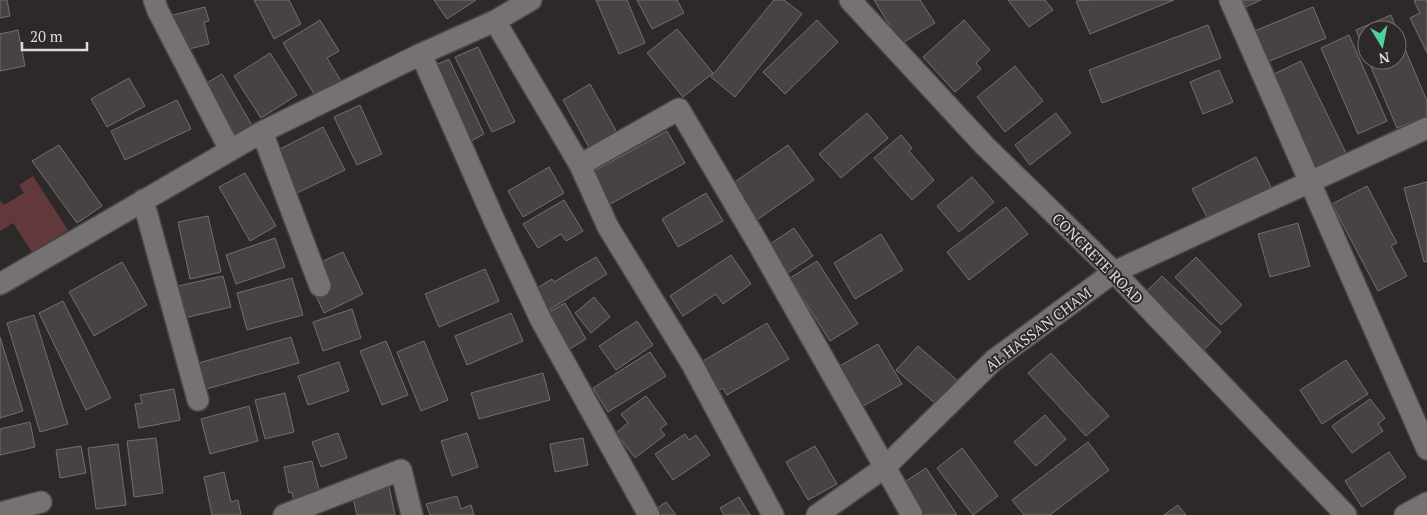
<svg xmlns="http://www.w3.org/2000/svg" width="1427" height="515" font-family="'PT Serif',serif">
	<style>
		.green { fill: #63383d }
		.building { fill: #474343; stroke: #746f6f }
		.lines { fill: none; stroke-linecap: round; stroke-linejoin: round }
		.minor-casing { stroke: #494646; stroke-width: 24 }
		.minor { stroke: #767172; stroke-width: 21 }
		.labels { text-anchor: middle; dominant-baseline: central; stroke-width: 4; stroke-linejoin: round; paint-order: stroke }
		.street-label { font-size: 15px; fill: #dedbdb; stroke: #2d2929 }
	</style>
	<rect width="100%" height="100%" fill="#2d2929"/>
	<path class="green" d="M33 176 68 230 32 252 13 223 0 231V201L4 205 24 193 19 185Z"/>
	<path class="building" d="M0 0H7L10 16 0 18Z
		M254 0H289L301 24 274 39Z
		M434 0H476L447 19Z
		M596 0H627L645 43 619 54Z
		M637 0H677L684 13 652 29Z
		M774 0H784L802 14 735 97 711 77Z
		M874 0H920L935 23 901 44Z
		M1008 0H1045L1053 10 1029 27Z
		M1092 0H1174L1090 34 1076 1Z
		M1243 0H1261L1246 7Z
		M1417 0H1427V53L1410 18 1420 13 1414 1Z
		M205 7 209 21 204 22 209 44 177 52 169 16Z
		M1313 7 1326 38 1260 65 1247 34Z
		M1391 15 1397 30H1367V57L1356 30Z
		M320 20 339 51 327 58 341 81 316 97 283 43Z
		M817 20 838 42 785 94 763 72Z
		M964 20 990 50 976 63 981 69 955 92 923 57Z
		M1208 25 1221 58 1102 103 1089 70Z
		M677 29 713 73 683 97 647 53Z
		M18 30 25 66 0 71V34Z
		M1397 30 1427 101V116L1397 128 1368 60H1397Z
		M1349 35 1387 121 1358 134 1321 48Z
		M478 47 515 122 492 132 455 57Z
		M270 53 297 95 261 118 234 76Z
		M449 59 484 134 457 149 422 71Z
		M1301 61 1346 153 1315 168 1270 76Z
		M1015 66 1043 101 1005 132 977 97Z
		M1219 70 1233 102 1203 114 1190 82Z
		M222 74 253 127 228 142 196 89Z
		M129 78 145 106 107 127 91 99Z
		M590 84 619 136 591 151 563 100Z
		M177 100 191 129 125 160 111 131Z
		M360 105 382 154 357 165 334 117Z
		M867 113 888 138 841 178 819 154Z
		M1056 113 1071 133 1030 165 1015 145Z
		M323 127 345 170 297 193 276 151Z
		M667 131 685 163 605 207 587 175Z
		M901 135 912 148 909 151 934 180 912 200 874 158Z
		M59 145 102 206 77 223 32 161Z
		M788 145 814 180 754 222 729 186Z
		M1256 157 1271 187 1208 219 1192 189Z
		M549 167 564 193 523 217 508 191Z
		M245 173 276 226 250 241 219 187Z
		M972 177 994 202 959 232 937 206Z
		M1427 182V261L1424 262 1404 188Z
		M1367 186 1397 243 1391 246 1407 276 1378 291 1332 204Z
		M706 193 723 221 678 247 662 219Z
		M564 200 583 231 566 241 561 234 538 248 523 224Z
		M1006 207 1028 234 969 280 947 252Z
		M208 216 221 272 190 279 178 222Z
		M1298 223 1310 266 1270 277 1258 234Z
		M794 228 813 256 783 276 764 248Z
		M881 234 903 270 855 299 834 263Z
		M275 238 285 267 236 284 226 255Z
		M343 252 363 294 324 313 304 270Z
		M731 255 751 284 723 304 716 294 683 316 670 296Z
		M596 257 607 274 546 312 532 291 552 279 554 282Z
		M1196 257 1242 305 1221 325 1175 277Z
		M817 261 858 324 830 341 790 278Z
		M122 262 147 305 94 336 69 292Z
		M485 269 499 301 439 327 425 294Z
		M223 276 231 307 176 320 169 288Z
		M1162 276 1221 332 1201 353 1141 297Z
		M292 278 303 315 247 330 237 293Z
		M594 297 610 317 591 333 575 313Z
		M63 301 111 398 86 410 39 313Z
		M565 303 586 339 563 353 542 316Z
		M352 309 361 338 323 351 313 322Z
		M511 313 523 341 467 365 455 336Z
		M34 315 68 424 40 432 7 323Z
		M637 321 653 345 616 370 599 346Z
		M767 323 789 359 727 395 723 388 715 393 698 364Z
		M0 337 23 411 0 418Z
		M291 337 299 363 203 390 195 364Z
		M386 341 408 395 382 405 360 351Z
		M424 341 448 400 421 411 397 352Z
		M878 344 902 384 860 408 836 368Z
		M918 346 957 380 936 404 896 370Z
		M650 352 666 376 608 412 593 388Z
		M1051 353 1109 416 1086 436 1028 373Z
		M1346 360 1368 394 1322 424 1300 390Z
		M339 362 349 391 308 405 298 376Z
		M543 373 550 400 479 419 471 393Z
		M174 389 180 420 139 428 135 404 142 403 140 395Z
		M285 393 294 432 265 439 255 400Z
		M646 396 667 424 660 429 665 435 635 458 616 433 628 423 621 414Z
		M1370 399 1385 418 1378 424 1383 431 1352 453 1332 426Z
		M249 406 258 441 210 454 201 419Z
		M1045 415 1066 439 1036 466 1014 442Z
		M30 422 35 447 0 455V429Z
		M338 433 347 458 321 467 312 442Z
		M467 433 478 467 452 476 441 441Z
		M685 434 689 440 696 435 710 455 673 480 655 454Z
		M156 438 163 493 134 497 127 441Z
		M583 438 588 465 555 472 550 444Z
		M1088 442 1109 470 1050 515H1024L1012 500Z
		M118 444 126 505 96 509 88 448Z
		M81 446 86 473 60 478 56 450Z
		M815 446 837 484 808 500 786 462Z
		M962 448 998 496 973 515 937 468Z
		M1389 452 1406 477 1362 507 1345 481Z
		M312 461 320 495 294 501 292 492 289 493 284 467Z
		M926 468 957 515H923L903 483Z
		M224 472 231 502 238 500 241 515H212L204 477Z
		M389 486 395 515H357L352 494Z
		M457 496 461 509 471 505 474 515H430L426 504Z
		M739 497 750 515H724L720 508Z
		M666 502 676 515H647Z
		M1178 505 1186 515H1164Z"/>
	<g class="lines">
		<g class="minor-casing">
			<path id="minor" d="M154 0 158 11 230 150
				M850 0 984 145 1114 272 1346 515
				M1230 0 1427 449
				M495 21 580 165 608 227 692 364 773 515
				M421 54 495 222 541 320 649 515
				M262 132 320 286
				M580 165 679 109 759 245 912 515
				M143 200 198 400
				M0 284 262 132 421 54 495 21 531 0
				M0 513 41 502
				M284 515 401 470 412 515
				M817 515 884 468 994 360 1114 272 1427 128
				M1405 515 1427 503"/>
		</g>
		<use href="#minor" class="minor"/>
	</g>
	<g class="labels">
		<g class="street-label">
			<text transform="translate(1098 258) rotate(45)">CONCRETE ROAD</text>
			<text transform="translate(1038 329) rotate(-37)">AL HASSAN CHAM</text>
		</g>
	</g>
	<g transform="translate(1382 45) rotate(170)"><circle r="24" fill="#2d2929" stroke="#747070"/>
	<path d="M0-4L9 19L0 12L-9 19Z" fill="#4bd49b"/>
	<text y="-8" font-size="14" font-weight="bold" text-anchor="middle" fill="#dedbdb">N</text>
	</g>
	<path d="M22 42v8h65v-8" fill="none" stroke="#dedbdb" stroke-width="2.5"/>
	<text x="30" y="42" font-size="15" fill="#dedbdb" stroke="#2d2929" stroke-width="4" paint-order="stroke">20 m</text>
</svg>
